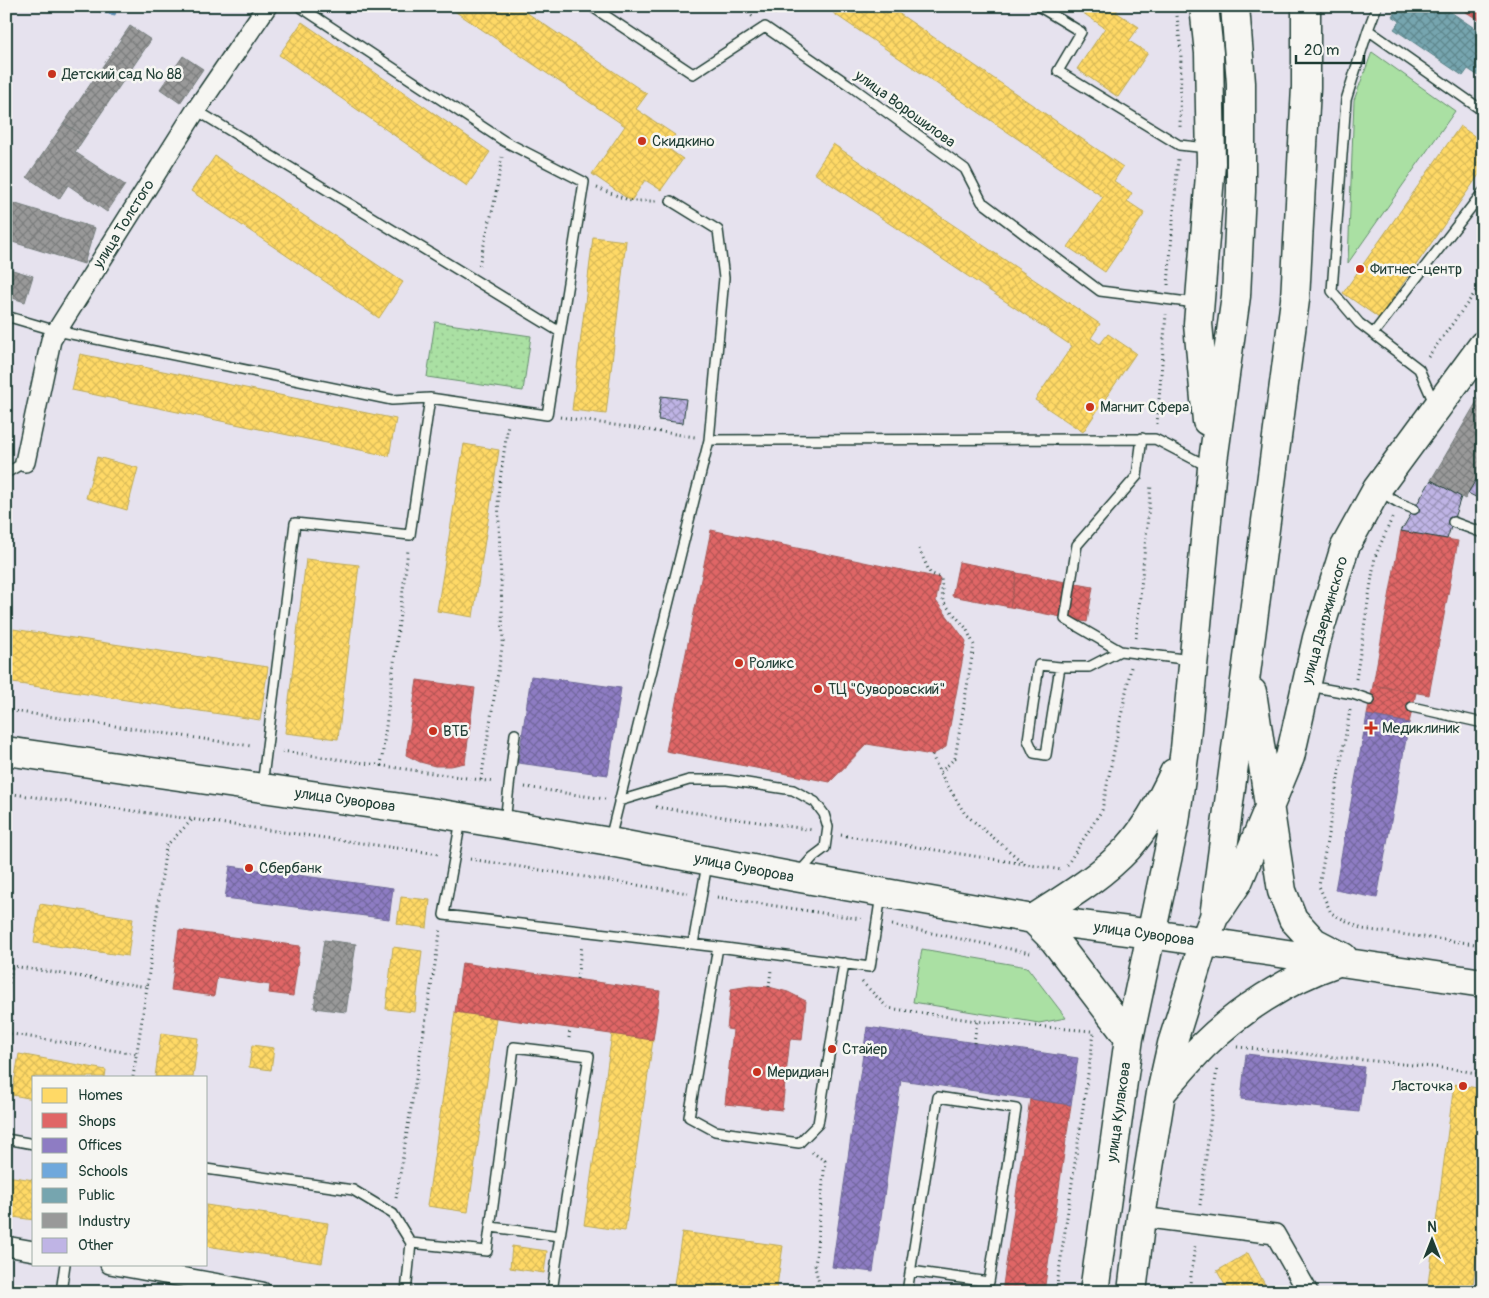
<svg xmlns="http://www.w3.org/2000/svg" width="1489" height="1298" font-family="Pangolin,sans-serif">
	<style>
		.grass { fill: #aae0a3; stroke: #648e6c }
		.park { fill: url(#park-dots); stroke: #648e6c }
		.homes { fill: url(#homes-cross-hatch); stroke: #bcaa57 }
		.shops { fill: url(#shops-cross-hatch); stroke: #a65a57 }
		.offices { fill: url(#offices-cross-hatch); stroke: #6d6998 }
		.schools { fill: url(#schools-cross-hatch); stroke: #5788aa }
		.public { fill: url(#public-cross-hatch); stroke: #5c868a }
		.industry { fill: url(#industry-cross-hatch); stroke: #747d7b }
		.building { fill: url(#building-cross-hatch); stroke: #1f3d34 }
		.lines { fill: none; stroke-linecap: round; stroke-linejoin: round }
		.service-casing { stroke: #1f3d34; stroke-width: 12 }
		.minor-casing { stroke: #1f3d34; stroke-width: 22 }
		.primary-casing { stroke: #1f3d34; stroke-width: 31 }
		.path { stroke: #1f3d34; stroke-width: 3; stroke-dasharray: 1 4; stroke-linecap: butt }
		.service { stroke: #f6f6f2; stroke-width: 9 }
		.minor { stroke: #f6f6f2; stroke-width: 19 }
		.primary { stroke: #f6f6f2; stroke-width: 28 }
		.poi-dot { fill: #c8321e; stroke: #f6f6f2; stroke-width: 2 }
		.labels { text-anchor: middle; dominant-baseline: central; stroke-width: 5; stroke-linejoin: round; paint-order: stroke }
		.poi-label { font-size: 15px; fill: #1f3d34; stroke: #f6f6f2; text-anchor: start }
		.street-label { font-size: 15px; fill: #1f3d34; stroke: #f6f6f2 }
	</style>
	<defs>
		<pattern id="park-dots" width="8" height="8" patternUnits="userSpaceOnUse" patternTransform="scale(1.25)"><rect width="8" height="8" fill="#aae0a3"/><path d="M2 2h.1M6 6h.1" fill="none" stroke="#92c18d" stroke-width="1.8" stroke-linecap="round"/></pattern>
		<pattern id="homes-cross-hatch" width="8" height="8" patternUnits="userSpaceOnUse" patternTransform="scale(1.25)"><rect width="8" height="8" fill="#ffd966"/><path d="M0 0l8 8M0 8l8-8" fill="none" stroke="#dabb59"/></pattern>
		<pattern id="shops-cross-hatch" width="8" height="8" patternUnits="userSpaceOnUse" patternTransform="scale(1.25)"><rect width="8" height="8" fill="#e06666"/><path d="M0 0l8 8M0 8l8-8" fill="none" stroke="#b55555"/></pattern>
		<pattern id="offices-cross-hatch" width="8" height="8" patternUnits="userSpaceOnUse" patternTransform="scale(1.25)"><rect width="8" height="8" fill="#8e7cc3"/><path d="M0 0l8 8M0 8l8-8" fill="none" stroke="#73679f"/></pattern>
		<pattern id="schools-cross-hatch" width="8" height="8" patternUnits="userSpaceOnUse" patternTransform="scale(1.25)"><rect width="8" height="8" fill="#6fa8dc"/><path d="M0 0l8 8M0 8l8-8" fill="none" stroke="#5b8ab3"/></pattern>
		<pattern id="public-cross-hatch" width="8" height="8" patternUnits="userSpaceOnUse" patternTransform="scale(1.25)"><rect width="8" height="8" fill="#76a5af"/><path d="M0 0l8 8M0 8l8-8" fill="none" stroke="#60888f"/></pattern>
		<pattern id="industry-cross-hatch" width="8" height="8" patternUnits="userSpaceOnUse" patternTransform="scale(1.25)"><rect width="8" height="8" fill="#999"/><path d="M0 0l8 8M0 8l8-8" fill="none" stroke="#7c7e7e"/></pattern>
		<pattern id="building-cross-hatch" width="8" height="8" patternUnits="userSpaceOnUse" patternTransform="scale(1.25)"><rect width="8" height="8" fill="#bfb4e5"/><path d="M0 0l8 8M0 8l8-8" fill="none" stroke="#9b94ba"/></pattern>
	</defs>
	<rect width="100%" height="100%" fill="#e6e2ee"/>
	<filter id="ink" filterUnits="userSpaceOnUse"><feTurbulence type="fractalNoise" baseFrequency=".02" numOctaves="2"/><feDisplacementMap in="SourceGraphic" scale="10" xChannelSelector="R" yChannelSelector="G"/><feConvolveMatrix kernelMatrix="1 2 1 2 8 2 1 2 1" color-interpolation-filters="sRGB"/></filter>
	<g filter="url(#ink)">
		<path class="grass" d="M1372 52 1455 111 1348 263 1354 100Z
			M922 949 1027 967 1066 1018 1039 1023 913 1002Z"/>
		<path class="park" d="M435 322 531 336 523 391 427 377Z"/>
		<path class="homes" d="M447 6H517L647 94 636 109 675 135 666 147 683 159 661 190 645 180 631 201 592 174 625 126Z
			M838 6H888L1123 167 1114 181 1132 193 1127 201 1145 213 1105 272 1068 247 1103 197 833 13Z
			M1073 6H1120L1116 12 1139 27 1129 41 1148 53 1118 97 1077 69 1105 28Z
			M302 22 490 152 467 186 279 55Z
			M1460 126 1483 142V169L1379 318 1343 293Z
			M833 144 1100 324 1091 338 1100 344 1108 334 1136 353 1083 432 1035 400 1072 346 814 173Z
			M215 156 403 282 379 318 191 191Z
			M593 237 626 241 606 414 572 410Z
			M80 354 396 419 389 456 72 390Z
			M464 444 499 450 473 617 437 611Z
			M97 457 138 468 127 510 86 498Z
			M306 559 359 565 338 739 285 733Z
			M6 628 268 667 260 720 6 682Z
			M401 897 430 900 427 928 397 924Z
			M40 904 133 918 128 956 34 943Z
			M393 947 422 951 415 1012 386 1009Z
			M455 1012 496 1018 468 1212 427 1206Z
			M161 1033 198 1038 193 1077H155Z
			M612 1034 653 1040 625 1231 584 1225Z
			M252 1045 274 1048 271 1070 249 1067Z
			M19 1054 106 1070 105 1077H34V1099L12 1095Z
			M1454 1084 1483 1089V1204L1472 1292H1427Z
			M6 1176 34 1180V1220L6 1216Z
			M206 1205 328 1223 322 1263 206 1246Z
			M682 1232 783 1246 776 1292 673 1291Z
			M512 1246 547 1251 544 1273 510 1268Z
			M1248 1253 1263 1281 1269 1292H1229L1217 1271Z"/>
		<path class="shops" d="M1457 6H1483V23Z
			M711 530 940 578 936 601 966 641 946 747 932 755 867 744 830 782 666 751Z
			M1401 531 1458 541 1429 695 1373 685Z
			M959 562 1017 573 1010 607 952 596Z
			M1017 573 1093 587 1087 622 1010 607Z
			M417 680 475 688 465 763 451 766H435L420 762 406 755Z
			M1373 685 1416 693 1409 723 1367 715Z
			M179 930 300 946 293 996 269 993 270 985 217 977 214 996 171 990Z
			M462 963 660 991 653 1040 455 1012Z
			M750 986 769 987 788 992 806 1001 802 1040 790 1039 782 1110 725 1104 733 1030 727 1029 731 989Z
			M1030 1099 1071 1105 1044 1292H1002Z"/>
		<path class="offices" d="M531 676 621 688 608 775 518 763Z
			M1367 715 1409 723 1377 898 1335 890Z
			M230 866 393 888 389 919 225 898Z
			M867 1027 1078 1058 1071 1105 901 1080 873 1272 832 1267Z
			M1246 1054 1364 1067 1359 1112 1241 1099Z"/>
		<path class="schools" d="M73 6H117L115 15Z"/>
		<path class="public" d="M1398 6H1442L1483 34V45L1475 56 1483 62V79L1468 69 1463 76 1394 29 1400 21 1392 16Z"/>
		<path class="industry" d="M130 26 151 40 85 137 64 123Z
			M183 56 203 69 180 103 160 89Z
			M64 123 85 137 75 152 125 185 107 212 68 185 59 199 27 177Z
			M6 201 95 228 84 264 6 240Z
			M6 268 33 276 25 302 6 296Z
			M1483 391V468L1465 499 1431 480Z
			M324 940 356 944 346 1012 314 1008Z"/>
		<path class="building" d="M661 396 686 399 683 423 658 420Z
			M1483 468V501L1468 493Z
			M1431 480 1461 497 1447 539 1401 531Z"/>
		<g class="lines">
			<g class="service-casing">
				<path id="service" d="M591 6 693 74 765 27 852 87 965 169 982 202 1100 291 1196 303
					M1038 6 1081 32 1058 71 1179 145 1208 148
					M1377 6 1368 30 1346 100 1332 291 1359 323 1419 369 1435 405
					M1368 30 1483 111
					M196 110 560 332
					M671 201 718 230 724 278 709 440
					M6 316 57 331 392 400 430 398 547 415 584 182 504 141 299 6
					M1373 334 1483 192
					M6 473 25 462
					M1379 491 1399 503 1414 509
					M1453 522 1483 533
					M1120 651 1065 619 1077 545 1137 476 1142 438
					M1060 667 1046 755 1034 753 1028 740 1039 665 1060 667H1089L1120 651 1191 660
					M1309 686 1353 694 1370 700
					M1412 707 1483 723
					M262 786 295 523 410 535 430 398
					M619 801 689 780H727L793 790 815 802 824 814 828 827 825 848 813 857 799 873
					M461 820 444 915 718 947 870 967 881 895
					M505 822 515 734
					M610 839 709 440 1155 439 1209 467
					M693 944 707 864
					M718 947 689 1117 715 1131 799 1143 818 1124 844 963
					M6 1139 34 1144
					M206 1169 353 1190 393 1214 411 1243 406 1292
					M411 1243 487 1251 514 1047 589 1056 560 1236 491 1227
					M61 1292 65 1264
					M552 1292 560 1236
					M907 1292 938 1097 1016 1109 989 1282 911 1271"/>
			</g>
			<g class="minor-casing">
				<path id="minor" d="M25 462 51 340 196 110 267 6
					M1141 1217 1275 1234 1308 1292
					M6 1246 34 1251
					M110 1264 262 1292"/>
			</g>
			<g class="primary-casing">
				<path id="primary" d="M1204 6 1209 53 1211 163 1198 324 1207 421
					M1252 692 1282 891 1293 919 1314 942 1343 957
					M6 751 436 813 610 842 795 877 1033 919 1152 934 1483 983
					M1218 912 1238 882 1290 757 1317 638 1345 547 1377 489 1483 345
					M1129 1038 1054 940 1033 919C1065 898 1101 877 1128 848 1147 827 1162 799 1174 773
					M1162 1092C1175 1077 1188 1061 1203 1046 1238 1011 1288 979 1335 963
					M1094 1292 1129 1038 1175 822 1185 749 1212 468 1236 296 1241 191V83L1235 6
					M1132 1292 1141 1217 1161 1093 1172 1044 1204 942 1214 917 1295 300 1306 87V6"/>
			</g>
			<path class="path" d="M740 6 753 17
				M1176 6 1181 53 1180 128
				M774 14 779 6
				M597 188 631 201H656
				M479 265 494 204 502 157
				M1168 285 1178 159
				M1428 357 1483 282
				M560 417 695 437
				M1157 424 1166 314
				M919 549 930 573 941 578 943 602 966 628 974 645 955 758 940 773
				M1136 638 1151 485
				M1356 679 1375 557 1393 516
				M6 710 251 746
				M1350 710 1319 886 1331 913 1362 929 1483 945
				M282 751 494 782
				M932 755 940 773 965 814 1026 865
				M381 766 408 550
				M481 780 503 641 498 494 508 424
				M525 787 605 799
				M6 793 439 854
				M656 807 813 830
				M841 835 1062 870
				M470 859 688 893
				M1067 865 1102 810 1131 667
				M717 897 861 919
				M892 925 1030 953
				M6 965 147 987 166 846 193 819
				M577 979 582 945
				M862 982 888 1008 977 1021 1091 1031
				M769 987 771 970
				M6 1003 12 966
				M6 1033 136 1054
				M569 1038 570 1029
				M974 1043 977 1021
				M1237 1047 1452 1069 1483 1074
				M133 1077 147 987
				M812 1152 825 1161 815 1267 821 1292
				M396 1198 441 928
				M1200 1205 1217 1068
				M1056 1292 1094 1033
				M1189 1292 1195 1244"/>
			<use href="#service" class="service"/>
			<use href="#minor" class="minor"/>
			<use href="#primary" class="primary"/>
		</g>
	</g>
	<g class="poi-dot">
		<circle cx="52" cy="74" r="5"/>
		<circle cx="642" cy="141" r="5"/>
		<circle cx="1360" cy="269" r="5"/>
		<circle cx="1090" cy="407" r="5"/>
		<circle cx="739" cy="663" r="5"/>
		<circle cx="818" cy="689" r="5"/>
		<path d="M1368.5 720.5h5v5h5v5h-5v5h-5v-5h-5v-5h5z"/>
		<circle cx="433" cy="731" r="5"/>
		<circle cx="249" cy="868" r="5"/>
		<circle cx="832" cy="1049" r="5"/>
		<circle cx="757" cy="1072" r="5"/>
		<circle cx="1463" cy="1086" r="5"/>
	</g>
	<g class="labels">
		<g class="poi-label">
			<text x="62" y="74">Детский сад № 88</text>
			<text x="652" y="141">Скидкино</text>
			<text x="1370" y="269">Фитнес-центр</text>
			<text x="1100" y="407">Магнит Сфера</text>
			<text x="749" y="663">Роликс</text>
			<text x="828" y="689">ТЦ "Суворовский"</text>
			<text x="1382" y="728">Медиклиник</text>
			<text x="443" y="731">ВТБ</text>
			<text x="259" y="868">Сбербанк</text>
			<text x="842" y="1049">Стайер</text>
			<text x="767" y="1072">Меридиан</text>
			<text x="1453" y="1086" text-anchor="end">Ласточка</text>
		</g>
		<g class="street-label">
			<text transform="translate(905 109) rotate(36)">улица Ворошилова</text>
			<text transform="translate(124 224) rotate(-58)">улица Толстого</text>
			<text transform="translate(1325 620) rotate(-74)">улица Дзержинского</text>
			<text transform="translate(345 800) rotate(8)">улица Суворова</text>
			<text transform="translate(744 868) rotate(11)">улица Суворова</text>
			<text transform="translate(1144 934) rotate(8)">улица Суворова</text>
			<text transform="translate(1119 1112) rotate(-82)">улица Кулакова</text>
		</g>
	</g>
	<rect width="1489" height="1298" fill="none" stroke="#f6f6f2" stroke-width="25"/>
	<rect x="12" y="12" width="1464" height="1273" fill="none" stroke="#1f3d34" stroke-width="2" filter="url(#ink)"/>
	<rect x="32" y="1076" width="175" height="190" fill="#f6f6f2" stroke="#a0aca6"/>
	<rect x="42" y="1088" width="25" height="15" fill="#ffd966" stroke="#a0aca6"/>
	<text x="78" y="1100" font-size="15" fill="#1f3d34">Homes</text>
	<rect x="42" y="1113" width="25" height="15" fill="#e06666" stroke="#a0aca6"/>
	<text x="78" y="1126" font-size="15" fill="#1f3d34">Shops</text>
	<rect x="42" y="1138" width="25" height="15" fill="#8e7cc3" stroke="#a0aca6"/>
	<text x="78" y="1150" font-size="15" fill="#1f3d34">Offices</text>
	<rect x="42" y="1163" width="25" height="15" fill="#6fa8dc" stroke="#a0aca6"/>
	<text x="78" y="1176" font-size="15" fill="#1f3d34">Schools</text>
	<rect x="42" y="1188" width="25" height="15" fill="#76a5af" stroke="#a0aca6"/>
	<text x="78" y="1200" font-size="15" fill="#1f3d34">Public</text>
	<rect x="42" y="1213" width="25" height="15" fill="#999999" stroke="#a0aca6"/>
	<text x="78" y="1226" font-size="15" fill="#1f3d34">Industry</text>
	<rect x="42" y="1238" width="25" height="15" fill="#bfb4e5" stroke="#a0aca6"/>
	<text x="78" y="1250" font-size="15" fill="#1f3d34">Other</text>
	<g transform="translate(1432 1240)" stroke="#f6f6f2" stroke-width="4" paint-order="stroke">
	<path d="M0-4L9 19L0 12L-9 19Z" fill="#1f3d34"/>
	<text y="-8" font-size="14" font-weight="bold" text-anchor="middle" fill="#1f3d34">N</text>
	</g>
	<path d="M1296 55v8h68v-8" fill="none" stroke="#1f3d34" stroke-width="2.5"/>
	<text x="1304" y="55" font-size="15" fill="#1f3d34" stroke="#f6f6f2" stroke-width="4" paint-order="stroke">20 m</text>
</svg>
